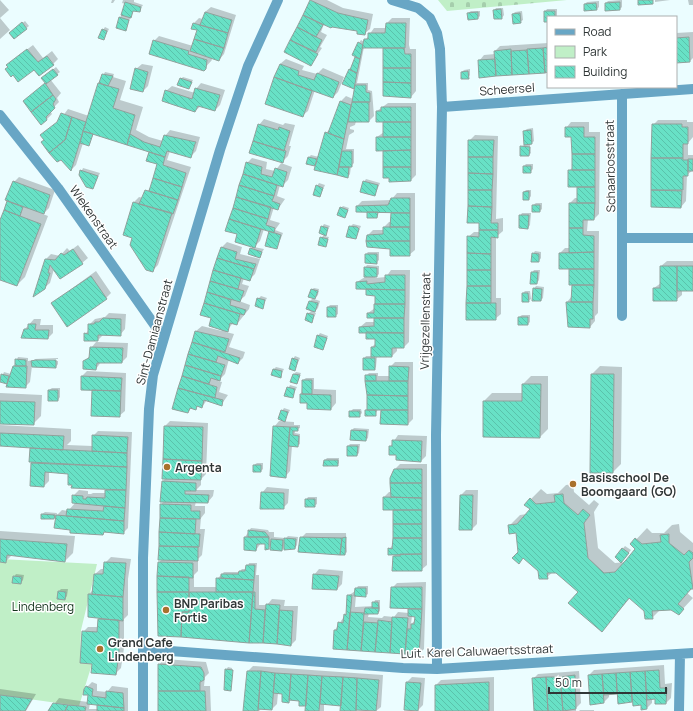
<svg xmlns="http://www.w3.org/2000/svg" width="693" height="711" font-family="Manrope,sans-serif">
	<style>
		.green { fill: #c0efc7 }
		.cemetery { fill: url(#cemetery-stones) }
		.shadow { fill: #0003; fill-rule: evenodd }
		.building { fill: url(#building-back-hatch); stroke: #91a19c }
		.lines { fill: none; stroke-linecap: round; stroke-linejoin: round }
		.minor { stroke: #68a6c5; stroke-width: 10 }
		.poi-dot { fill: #a8712d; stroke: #fff; stroke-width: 1.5 }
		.labels { text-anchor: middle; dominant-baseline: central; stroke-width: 3; stroke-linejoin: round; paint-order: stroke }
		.street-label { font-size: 12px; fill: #303737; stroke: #fff }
		.poi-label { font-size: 12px; font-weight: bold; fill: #303737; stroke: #fff; text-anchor: start }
		.park-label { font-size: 12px; fill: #12331b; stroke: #fff }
	</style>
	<defs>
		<pattern id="cemetery-stones" width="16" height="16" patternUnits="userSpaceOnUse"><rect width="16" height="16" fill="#c0efc7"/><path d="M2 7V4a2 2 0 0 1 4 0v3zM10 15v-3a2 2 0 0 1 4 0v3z" fill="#a5ceac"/></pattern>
		<pattern id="building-back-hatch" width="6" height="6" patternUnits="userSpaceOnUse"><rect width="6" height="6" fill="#68e1c6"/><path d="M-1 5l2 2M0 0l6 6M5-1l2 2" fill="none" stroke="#5ac2ab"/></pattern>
	</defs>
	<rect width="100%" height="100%" fill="#ebfdff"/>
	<path class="green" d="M0 559 97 564 81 630 80 663 92 664 79 706 0 695Z"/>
	<path class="cemetery" d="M438 0H567L447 11Z"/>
	<path class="shadow" d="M0 0 9 10 0 18 10 30 0 39Z
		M112 0H115L113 3H111Z
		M123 0H134V2L143 5 139 11 134 10 125 30 120 18 125 4 122 3Z
		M312 0H327L343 8 373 14 370 29 364 34 358 31 324 24 321 32 327 35 320 47 322 48 311 64 285 52Z
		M622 0V7L620 9 606 3 608 1Z
		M655 0H670L655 2Z
		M688 0H693V5H689Z
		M599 1V7L597 9 585 4 587 2Z
		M211 7 236 15 224 54 219 60 211 57 212 60 203 70 154 41 159 36 193 46 198 30 194 23 199 18 203 19 205 12Z
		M496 8H503L504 15 502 18 494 11Z
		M547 9H557V17H548V21L545 12Z
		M471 11H480V16L478 18 469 19 468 13Z
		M522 11 523 20 520 22 513 14 515 12Z
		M392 18H410L409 45 410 49H416V91L411 97 384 47H364L357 83H368V90L372 91 374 116 369 121H356L355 125 350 127V129L354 130V132L349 135 346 149H354V163L351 166 350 174 348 177 316 169 318 162 314 165 309 157 311 155 319 157 326 133 332 127 341 101 346 96 353 99 356 88 344 83 356 56 359 43 361 40 364 42 374 28H386L387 23Z
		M25 21 29 26 14 38 13 31Z
		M105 27 109 29 104 39 103 30Z
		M693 32V58L690 61 676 62V33Z
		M548 43V72L480 77 479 61 484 55 495 54V51L500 46Z
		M33 45 43 58 52 51 58 59 53 64 34 69 13 60Z
		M286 59 304 66 302 70 317 74 323 68 344 77 338 92 333 97 315 90 308 111 302 116 267 103 280 64Z
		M142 64 153 66 148 86 143 91 136 69Z
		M56 67 60 72 50 79 61 93 57 98 59 102 50 111 52 114 47 119 24 101 46 83 45 76Z
		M470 69V75L468 78 462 72 464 70Z
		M105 72 114 74 113 77 126 81 120 100 143 107 136 130 149 137 163 141 165 136 170 130 200 137 196 151 191 156 170 151 167 160 191 167 158 265 152 271 133 237 134 202 139 197 143 198 152 185 158 164 147 161 150 151 94 133 88 145 83 143 76 165 71 170 59 121 68 109 89 116 99 83Z
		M183 77 193 80 189 88 181 79Z
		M201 83 225 90 220 105 215 110 201 106 195 111 166 91 172 86 195 93 196 89Z
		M388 103H416V175L411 180 384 177V150L377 137 384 132V121L377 111Z
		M264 119 283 125 285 123 295 125 289 146H291L288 156 281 163 292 167 288 180 282 186 280 185 277 196 285 199 278 209 274 207 270 220 280 223 275 230 283 233 277 248 271 231 264 229 260 241 254 247 264 249 260 256 251 249 253 246 239 234 227 230 247 163 252 158 267 162 266 169 275 171 282 162 259 125Z
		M658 120H687V122H693V137L688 143V155H693V170L687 175 686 201 681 207 652 206 653 125Z
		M571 122H589V132H600L599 214 594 219H588L587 231H599L598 313 595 316V321L590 327 568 326 567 302 572 296 573 284 570 268 560 253 565 248H570V203L575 198H578V186L569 171 573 167 572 136 566 128Z
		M533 128 534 141 530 145 531 153 529 155 521 147 525 144 524 131 527 129Z
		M475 135 498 136 496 219 503 218V231L496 237V298H501V314L495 319 468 237 474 232H480L469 141Z
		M526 164H533V169L530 172 524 166Z
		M83 168 100 173 93 188 80 175Z
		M19 177 55 190 49 208 43 214 48 216 25 277 17 285 0 278V222L14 182Z
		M366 179 380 183 375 195 364 182Z
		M319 183 325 185 320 196 317 186Z
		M526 190H531V196L529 199 524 192Z
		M397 193H415V250L409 255 391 248 368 235 373 230H384V227L389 222H391L392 212 379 211 377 217 357 206 362 201 391 200Z
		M536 203H542V209L540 211H533V205Z
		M343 206 349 208 345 217 341 208Z
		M522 213H531L530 225 528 228 520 216Z
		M324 224 330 226 324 236 329 237 325 246 321 238 325 234 322 227Z
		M353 224 361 226 356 238 350 227Z
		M227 242 242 247 240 254 260 259 255 274 250 279 244 278 242 284 249 286 245 296 239 301 250 305 249 309 237 324 233 323 226 332 234 334 229 347 245 352 243 358 238 363 229 359 225 374 218 381 222 382 219 392 228 395 221 405 207 400 202 407 198 406 195 408 192 407 188 412 173 408 196 331 202 326 222 331 213 318 202 314 222 247Z
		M78 245 88 258 82 263 54 269 50 283 44 288 46 259 51 254 60 256 67 248 70 251Z
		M535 251 541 252V258L539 261 533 254Z
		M368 252H379V260L376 263 366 254Z
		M667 261H693V290H682V295L676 300 654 288 661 283V266Z
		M367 265 379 266V274L375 278 386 277 391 270H410L409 342 404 347H397V351L392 356H377L376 367 374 369 364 359 366 356H372V347L376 343V338L360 327 366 322H375V317H368V313L375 308 376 295 357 282 365 277V268Z
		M534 270H540L539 280 537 283 532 273Z
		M96 271 111 293 106 298 52 303Z
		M536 286 544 287 543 298 541 300 534 289Z
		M314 288 319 289 318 295 314 299 320 301 318 308 314 312 316 313 312 322 308 314 312 310 308 309 310 301 314 297 311 290Z
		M525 291H530L531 299 528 301 523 293Z
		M261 296 267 298 262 307 258 299Z
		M330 305H338V314L335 316 328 307Z
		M109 313 126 314 125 329 120 335H103L98 340 85 334 89 330V325L95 319 105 317Z
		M522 315H530V322L528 324 519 317Z
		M34 319H41L40 325H53V333L48 338 25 329Z
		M320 333 328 336 323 349 318 336Z
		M96 342 128 343 127 357 122 362H101L96 369 84 361 90 356 91 348Z
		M295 356 300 358 295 370 293 359Z
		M18 357 28 358V361L33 360V362L58 361V364L56 367 32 366 30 382 25 387 9 380 7 382 0 381 4 372 11 374Z
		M58 358V359L34 360 35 359Z
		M395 362H413V419L408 424 382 409H378L375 415H366V410L368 408 366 376 369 373H378V376H390V367Z
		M600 366 622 367 621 464 613 472 592 374Z
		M276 367 284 369 280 377 274 369Z
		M87 371 126 373 125 411 119 416 82 376Z
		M296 372 301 373 297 383 294 374Z
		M531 376H548V429L540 437 484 436V401L492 393H523V384Z
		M306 378H314V389L336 390V403L331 409 308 402 301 394 303 380Z
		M290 385 297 387 292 397 285 395Z
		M52 388H60V397L58 400 49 390Z
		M0 393 42 395 41 416 33 424 0 423Z
		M284 408 290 410 285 420 282 411Z
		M353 409H361L362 413 359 416 350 412Z
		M170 421 208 423 206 474 201 479V485L196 490H214L213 496 208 502 196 501 195 506H205V513L201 518 200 529H205L202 555 198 559V571L194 575V587H217V579L224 572H239L242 569H247L249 563H257L256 575H259V605H267L272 599 285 600 284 606H298L296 640 291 645 159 635V562L163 559H159L161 504 165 501 163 481 166 478 165 426Z
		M279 421 294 422V425H300V428L295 430V433L300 434V444L297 446H292L290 471 285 477 274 427Z
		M0 425 71 429V441L67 445 93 446V436L98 431 132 432 128 528 123 533 105 531 103 534 71 529 57 516 54 518 42 514 45 512 57 513 56 516 62 510 68 511 75 503 73 496 79 490 88 491V494H91L93 493H106V489L69 473 49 471V481L44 486 31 485V447L0 445Z
		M354 428 369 429 368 438 366 440 352 430Z
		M398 435 427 436 426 456 421 461 397 454 390 447Z
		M350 444H360L359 453 357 455 348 446Z
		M327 458H339V463L337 465 325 460Z
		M257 463H263V469L261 471 254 465Z
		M400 464H427V565L421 570 394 556 396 554 389 549 393 545 394 509 384 497 389 492H392L395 469Z
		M573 484 574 492 589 505 594 500 599 504 594 512 598 548 615 563 626 562 636 549 631 545 647 528 652 533H664L672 525 679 524 680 532 693 543V588L687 593 693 598 678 614 672 609H661L653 617 630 598 602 631 579 591 557 572H553L547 577 524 557 519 562 517 532 510 525 520 515 527 514 531 509V499L541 489 547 494 558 493 566 485Z
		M267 487 289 489 288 503 283 508 262 493Z
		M466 490H478L477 524 472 529 461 495Z
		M308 497H317V504L314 506 306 500Z
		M251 528 268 530 269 532H274V537L285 538V539L288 536 298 537 297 545 295 548 285 547 282 550 272 545 268 548 266 543H261L256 550 245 549V537Z
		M0 531 75 536 73 553 65 561 12 555 5 562 0 561Z
		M306 533H346L347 552 345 554 301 538Z
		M625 546 631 550 624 559 616 557Z
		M111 557 131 559 128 579V615L124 619V648L121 668 115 674 93 663 83 632 88 627H99V618L89 594 93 590 95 574 101 569H105V563Z
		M319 569 343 571 342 584 337 589 314 575Z
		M16 574 24 575 23 580 21 583 14 577Z
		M426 582 424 649 419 654 334 648 335 630 347 612 348 596 355 591 358 586H368V594L365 596 356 595 355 607 373 606 375 600H380V611L378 613H369L368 617 382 618 384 616 394 617 398 612 409 613V608L392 588 397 583ZM412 616H416V620L411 624Z
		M61 589H68L67 596 65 599 59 591Z
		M164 659 206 662 209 673 205 677 204 686H210L211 711H159V665Z
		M664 665 665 684 672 683 671 698 666 703H656V698H652V703L647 708 633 701 619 703 618 693 609 694V697L604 702 589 675 594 670Z
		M253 666 383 675 381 707 376 711 358 709 356 711H341L342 705 324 703V711H306L307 705 300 700 291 699 289 702 283 693H278L277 704 272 709 262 708 259 711H244L248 671Z
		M228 667 232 668 231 690 225 689 226 670Z
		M579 671 581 703 576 708V711H535L533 679 538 674Z
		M412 677 425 678 423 705 418 710 407 682Z
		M494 677V711H436V685L441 680Z
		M92 682 97 684V691L107 692 112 686 128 688V711H49L59 698 88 702 89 694 85 689ZM90 703 98 704V709H89Z
		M0 689 36 694 26 711H0Z
		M580 710H594V711H579Z"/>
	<path class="building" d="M310 0 338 13 368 20 365 35 357 34V31L332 27 331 28 303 15Z
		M638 0H653V4L638 5Z
		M125 2 141 7 140 12 133 11 131 18 121 15Z
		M620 2V10L605 11V3Z
		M596 3 597 10 584 11V4Z
		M501 9 502 19H494L493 10Z
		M544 11H555V17H548V22H544Z
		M205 12 232 20 228 33 200 25Z
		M478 12V19L468 20 467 13Z
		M520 13 521 23 513 24 512 14Z
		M303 15 323 25 316 37 297 27Z
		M119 17 129 20 126 31 116 28Z
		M22 22 27 29 14 39 9 33Z
		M193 23 228 33 224 48 194 39 197 30 191 29Z
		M386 23H406L405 48H362L364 39H368V33H385Z
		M297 27 322 40 316 52 290 40Z
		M102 29 107 31 104 40 98 38Z
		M689 37 690 62 676 63V38Z
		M194 39 224 48 219 61 190 51Z
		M153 40 189 51 188 54 207 60 206 69 204 71 149 54Z
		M290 40 318 54 311 66 284 52Z
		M358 42 363 45 360 59 352 55Z
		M548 47V72L545 73 543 48Z
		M383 48H404L405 54H411V68H383Z
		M543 48 545 73 529 74 527 49Z
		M27 49 38 62 47 56 54 65 39 76 34 70 18 82 13 75 11 77 5 69 8 67 6 65Z
		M511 49 512 75 496 76 494 51Z
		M527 50 529 74 512 75 511 51Z
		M355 57 360 59 357 73 350 70Z
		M495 59 496 76 479 78 478 60Z
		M280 64 299 71 298 75 314 80 317 73 339 82 333 98 274 77Z
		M135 68 148 72 143 92 130 89Z
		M383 68H411V83L383 82Z
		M53 69 58 75 46 84 41 78Z
		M349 69 357 73 354 89 342 84Z
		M468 71 469 79H461V72Z
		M102 74 113 76 108 86 99 83Z
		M274 77 312 91 303 117 265 104Z
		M180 78 192 82 189 89 177 85Z
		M383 82 411 83V98L383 96Z
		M45 83 53 95 31 112 23 101Z
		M98 83 119 89 113 108 135 115 127 145 83 131Z
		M355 85H366V92L370 93V102H352Z
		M195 88 220 95 215 111 198 106 195 112 162 101 165 90 192 99Z
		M53 95 56 99 53 104 55 108 46 117 47 120 41 125 31 112Z
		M340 101 351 105 344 139 328 133Z
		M352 102H369V122H348Z
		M381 107H411V122H376V111H381Z
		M61 113 72 117 65 140 49 153 41 142 44 140 40 135 57 122Z
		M72 117 86 122 71 171 61 160 57 162 49 153 65 140Z
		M383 122H411V137H383Z
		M258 124 278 130 279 127 290 131 284 151 253 141Z
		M652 124H682V127H688V144H683V158H651Z
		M565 127H584V137H595V154H572L571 137H565Z
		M531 130 532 144 524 145 523 131Z
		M83 131 93 134 89 146 80 143Z
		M325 132 344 139 337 175 314 170Z
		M130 134 144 142 160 147 164 135 196 142 195 144 191 158 167 151 165 157 127 145Z
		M376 137H411V150L376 151Z
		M468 140H494L493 157H468Z
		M253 141 286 151 283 163 249 153Z
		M520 146 530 147 529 156H520Z
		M411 150V167H383V151Z
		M342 151H352V167H339Z
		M149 152 165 157 163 165 186 173 182 187 153 178 157 164 146 161Z
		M572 154H595V170H572Z
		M308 157 317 159 315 166 306 164Z
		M468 157H493V174L468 173Z
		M651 158H683V160H688V176H683V190H651Z
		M688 159H693V171H688Z
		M246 162 262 167 261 174 272 177 275 168 287 172 283 187 243 174Z
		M523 166H531V173H523Z
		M339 167H349L348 178 337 175Z
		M383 167H411V181L389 182V178H383Z
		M80 170 98 176 93 189 86 187 79 175Z
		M568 170H595V187H568Z
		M468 173 493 174 492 190H468Z
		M243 174 277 185 274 196 239 185Z
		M153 178 182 187 178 200 149 191Z
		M13 181 50 195 44 214 5 200Z
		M363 181 378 185 375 196 360 192Z
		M239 185 274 196 272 201 280 204 278 210 236 197Z
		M316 185 323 188 320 197 313 195Z
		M577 187H595V203H577Z
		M145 190 178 200 173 214 139 204Z
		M468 190H492V207L468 206Z
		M651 190 682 191 681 208 651 207Z
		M529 191V200H523V192Z
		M236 197 271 207 268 219 233 208Z
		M391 198H410V213L356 212V206L388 205Z
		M7 201 23 207 20 216 4 210Z
		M133 202 172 213 153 272 146 270 130 245 132 238 123 235Z
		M569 203H595L594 220H583V228H569Z
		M532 205H540V212H532Z
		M468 206 492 207 491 223H498V230H479V223H467Z
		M340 207 348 210 345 218 337 215Z
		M233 208 268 219 266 225 275 228 274 233 229 219Z
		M4 210 41 224 17 286 0 280V220Z
		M367 212H378L377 218H367Z
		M391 213H410V227H390Z
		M519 215H529L528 229 519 228Z
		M229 219 261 229 255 248 235 242 237 234 225 231Z
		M321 226 328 228 326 236 319 233Z
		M349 226 357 227 359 229 356 239 346 237Z
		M383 227H410V241H366L367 235 383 234Z
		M569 228H583V235L594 236V252L569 253Z
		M479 230H498V238L491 237V254L467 253V236L479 237Z
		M269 231 281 235 277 249 265 246Z
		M320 237 328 239 326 247 318 245Z
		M366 241H410V256H390V249L367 247Z
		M221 247 237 252 235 259 256 264 254 269 217 258Z
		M250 248 262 252 260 258 248 254Z
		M73 249 83 264 60 279 50 265 48 273H50L45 289 33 297 45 259 55 260 61 253 64 255Z
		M594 252V269H559V253Z
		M467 253 491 254V270H467Z
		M532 253 539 254V262H531Z
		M365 254H377V264L365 263Z
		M217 258 254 269 250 281 213 270Z
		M660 266H677V301H653V288H660Z
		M677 266H693V291H677Z
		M364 267 377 268V277H364Z
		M569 269H594V285H569Z
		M213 270 241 278 238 289 210 281Z
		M467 270H491V286H467Z
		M531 272H538L537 284H530Z
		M385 275H405V290L356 289V282L367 281V284L385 282Z
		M91 276 107 299 67 327 51 303Z
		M210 281 244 291 240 302 207 292Z
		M572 285H594L593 302H571Z
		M467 286H491V303H466Z
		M533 288 542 289 541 301H532Z
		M311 289 318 291 315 299 308 297Z
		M366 289 405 290V304H375V296L366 295Z
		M207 292 231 300 230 305 246 310 244 315 204 303Z
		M522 293H528L529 302H522Z
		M257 298 265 300 263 309 255 306Z
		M309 301 318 303 315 312 306 309Z
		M566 302H593V319H590V328L568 327Z
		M204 303 240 314 237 325 230 323 228 332 209 326 211 318 200 315Z
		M466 303H496V320H466Z
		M374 304H405L404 318H367V313H374Z
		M327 307H336V317H327Z
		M307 313 314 315 312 323 305 320Z
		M518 317H528V325H518Z
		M103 318 121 319V336L98 335V341H84V333L88 334V324H94L95 322H99Z
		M374 318H404V333H359V327L374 326Z
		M28 324H36L35 330H49L48 339 21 338 24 329H28Z
		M195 331 229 339 225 352 192 342Z
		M366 332 404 333V348H392V357H371V347H375V339H366Z
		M317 335 327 338 323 350 314 347Z
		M192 342 240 358 238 364 218 356 216 362 188 354Z
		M90 347 123 348 122 363H97L96 370 83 369V361L89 358Z
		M188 354 225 365 221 376 185 365Z
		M292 358 298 360 295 371 289 369Z
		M363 358H375V370H363Z
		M15 359 26 360V366H15Z
		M36 360H56V368L32 367 31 361Z
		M185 365 221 376 220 381 211 378 209 384 182 376Z
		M13 366H27L26 388 6 387Z
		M389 366 409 367 408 381H389Z
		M273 369 282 371 281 378 271 375Z
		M1 374 9 376 7 384 0 382Z
		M293 374 300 375 297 384 290 382Z
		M591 374H614L613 473H590Z
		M365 375H376V381H365Z
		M81 376 122 378 121 391 81 390Z
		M182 376 217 387 215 398 178 388Z
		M302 380H312V394H302Z
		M365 381H408V396L367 395Z
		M522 384H541L540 438 483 437V401H522Z
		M287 387 295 389 293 398 284 396Z
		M178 388 223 400 222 406 204 400 202 408 197 406 196 410 190 408 188 413 172 409Z
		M48 390H58V401H48Z
		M92 390 121 391 120 417 91 416Z
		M300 394 331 395V410L307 409V403H300Z
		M367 395 408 396V410H367Z
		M0 401 35 402 34 425 0 424Z
		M281 410 288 412 285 422 278 419Z
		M365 410H376V416H365Z
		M381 410H408V425L380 424Z
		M349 411H360V417H349Z
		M164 426 203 427 202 461 163 459Z
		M273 426 290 427 286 478 270 476Z
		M290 427H298V431H293V435L299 436 298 447 288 446Z
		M351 430 367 431 366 441 350 440Z
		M0 433 64 436 63 450 0 446Z
		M92 435 128 437 127 453 92 451Z
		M392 440 422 441 421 462 396 460V455H389V446H392Z
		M347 446H358L357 456H347Z
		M30 448 127 453V467L29 462Z
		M163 459 202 461 201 480 162 479Z
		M324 460H338V466H323Z
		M31 463 127 467 126 490 71 488 72 485H68V474L45 472 44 487 30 486Z
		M253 465H261V472H253Z
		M394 469H422V483H390V478Z
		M162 481 196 483V491H185V494L209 495 208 503 160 502Z
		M390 483H422V498L391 497Z
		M105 490H126L125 508 72 503V495L83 496V499H86L87 497 105 498Z
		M261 492 284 493V509H260Z
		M562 494H563L564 503 578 515 583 509 590 515 584 523 588 558 604 573 615 572 626 560 635 549 630 544 635 538 642 544 661 542 660 535 669 534V543L684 555 689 550 693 553V558L689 562 693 589H691L678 604 684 609 679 615 671 610 652 611 653 619H645L644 611 629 598 602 632 568 603 578 592 556 573H547L548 579H539L538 571 523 558 519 564 512 558 518 552 516 533 509 534 508 525 517 524 530 509 524 505 530 498 536 504 555 502 554 495Z
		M460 495H473L472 530H459Z
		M383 497 422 498V510H383Z
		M305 499H315V507H305Z
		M160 504 191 505V511H200V519L160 518Z
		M104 506 125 508 124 521 66 516 67 509 103 511Z
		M393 510H422V524H393Z
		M41 514 55 515 54 519H41Z
		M56 515 124 521V534L104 532 103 535 70 533V530L54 528Z
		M160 518 196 519 195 534 159 532Z
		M393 524H422V538H393Z
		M248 530 265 532 269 537H248Z
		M159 532 200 534 199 547 159 546Z
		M244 537H269V549L265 550V544H257L256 551 244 550Z
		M300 537 342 538 340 555 298 552Z
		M346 537 345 555H340L342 538Z
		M284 538 296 539 295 549 284 550Z
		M393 538H422V554L388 555V548L392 549Z
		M0 539 67 544 65 562 7 555 6 563 0 562Z
		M271 539 283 540 282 551 270 550Z
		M159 546 198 547V561L158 560Z
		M622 548 629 553 621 563 615 557Z
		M400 554H422V571H392L393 556H400Z
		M104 562 126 563 123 597 92 594 94 574H103Z
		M158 562 193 563V578L157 576Z
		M246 565H255L254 580 221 578V574H238L239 571H245Z
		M313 574 339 576 337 590 312 589Z
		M13 576 22 577 21 584 12 583Z
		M157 576 189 577V592H157Z
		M216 578 254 580 253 592H216Z
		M391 587H422V609L390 608Z
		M355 588H366V597L354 596Z
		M58 591 66 592 65 600 57 599Z
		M157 592H189V612H182L181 637 158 636Z
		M189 592H253L249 643 181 637 182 612H189Z
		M253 592H255V609L265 610 263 643H249Z
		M88 594 123 597V621L88 617Z
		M347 595H352L347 650 333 649 334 630H337L338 622 343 623 344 614 346 615Z
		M372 602H378L379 608H372Z
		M266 604 280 605 277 644 263 643Z
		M365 608H379L378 614H364Z
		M408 609H422L419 655 405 654 407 629H411V624H414L415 617 408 616Z
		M279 610 293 611 291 646 277 644Z
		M350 612 364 613 361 651 347 650Z
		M392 617 408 618 405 654 390 653Z
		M98 619 119 620V654L116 675 91 673 92 664 80 663 82 631 97 632Z
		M378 620 392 622 390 653 375 652Z
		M364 622 378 623 375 652 361 651Z
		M158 664 201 667 204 673V680L200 682V691H158Z
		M225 669 233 670 231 691 224 690Z
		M659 670 660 688H667L666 704H655V699L647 700 645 671Z
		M247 671H261L258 711H243Z
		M261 671 275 673 272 710 258 709Z
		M645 671 647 709 641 710V705L633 706 630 672Z
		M630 672 632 702 618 704 616 673Z
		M275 673 291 674 289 703 282 702V694L273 693Z
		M616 673 617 694 604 695 602 674Z
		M291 674 308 675 306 706H299V701L289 700Z
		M602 674 604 703 590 705 588 675Z
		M308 675 322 676 319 711H305Z
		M575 675 576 709 563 711 560 677Z
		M322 676 343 677 341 706 320 704Z
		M343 677 357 678 356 711H340Z
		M546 677 548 711H534L532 678Z
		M546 677H560L563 711H548Z
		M357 678 379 680 376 711 356 710Z
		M406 682 421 683 418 711 404 710Z
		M489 682V711H435V685Z
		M86 686 93 689 92 696 106 698V691L123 693 124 708 87 704 88 695H83L84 689Z
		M158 691H205L206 711H158Z
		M0 695 32 699 25 711H0Z
		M53 703 68 705 65 711H48Z
		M68 705 79 706 86 707 85 711H65Z
		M97 705 124 708V711H97Z"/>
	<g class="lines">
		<path class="minor" d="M392 0 418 8 430 18 437 33 440 49 442 107 436 435 437 669
			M622 94V316
			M442 107 693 89
			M0 115 58 188 163 337
			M623 238H693
			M143 649 403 668 437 669 693 653
			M143 711V558L149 409 153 375 220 150 248 66 278 0
			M679 711 680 654"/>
	</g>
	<g class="poi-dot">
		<circle cx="167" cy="467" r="4"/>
		<circle cx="573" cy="484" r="4"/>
		<circle cx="166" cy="610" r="4"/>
		<circle cx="100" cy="649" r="4"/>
	</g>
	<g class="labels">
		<g class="street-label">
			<text transform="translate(507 89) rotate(-4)">Scheersel</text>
			<text transform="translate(610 166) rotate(-91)">Schaarbosstraat</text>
			<text transform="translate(94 217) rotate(55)">Wiekenstraat</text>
			<text transform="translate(425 321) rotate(-89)">Vrijgezellenstraat</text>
			<text transform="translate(154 332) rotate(-75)">Sint-Damiaanstraat</text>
			<text transform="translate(477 651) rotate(-2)">Luit. Karel Caluwaertsstraat</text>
		</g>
		<g class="poi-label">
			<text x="175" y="467">Argenta</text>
			<text x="581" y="477">Basisschool De<tspan x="581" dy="14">Boomgaard (GO)</tspan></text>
			<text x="174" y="603">BNP Paribas<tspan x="174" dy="14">Fortis</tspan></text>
			<text x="108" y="642">Grand Cafe<tspan x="108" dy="14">Lindenberg</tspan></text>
		</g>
		<g class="park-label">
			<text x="43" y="606">Lindenberg</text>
		</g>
	</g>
	<rect x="547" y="16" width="130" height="72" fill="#ffffff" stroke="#acafaf"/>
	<rect x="555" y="29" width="20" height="6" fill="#68a6c5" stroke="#acafaf"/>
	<text x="583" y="36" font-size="12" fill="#303737">Road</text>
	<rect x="555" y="46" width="20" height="12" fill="#c0efc7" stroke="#acafaf"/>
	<text x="583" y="56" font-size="12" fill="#303737">Park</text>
	<rect x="555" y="66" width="20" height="12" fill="url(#building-back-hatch)" stroke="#acafaf"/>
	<text x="583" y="76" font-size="12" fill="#303737">Building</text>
	<path d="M549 687v6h117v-6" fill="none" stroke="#303737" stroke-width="2"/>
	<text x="555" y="687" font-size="12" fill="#303737" stroke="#ffffff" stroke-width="3" paint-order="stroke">50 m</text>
</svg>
